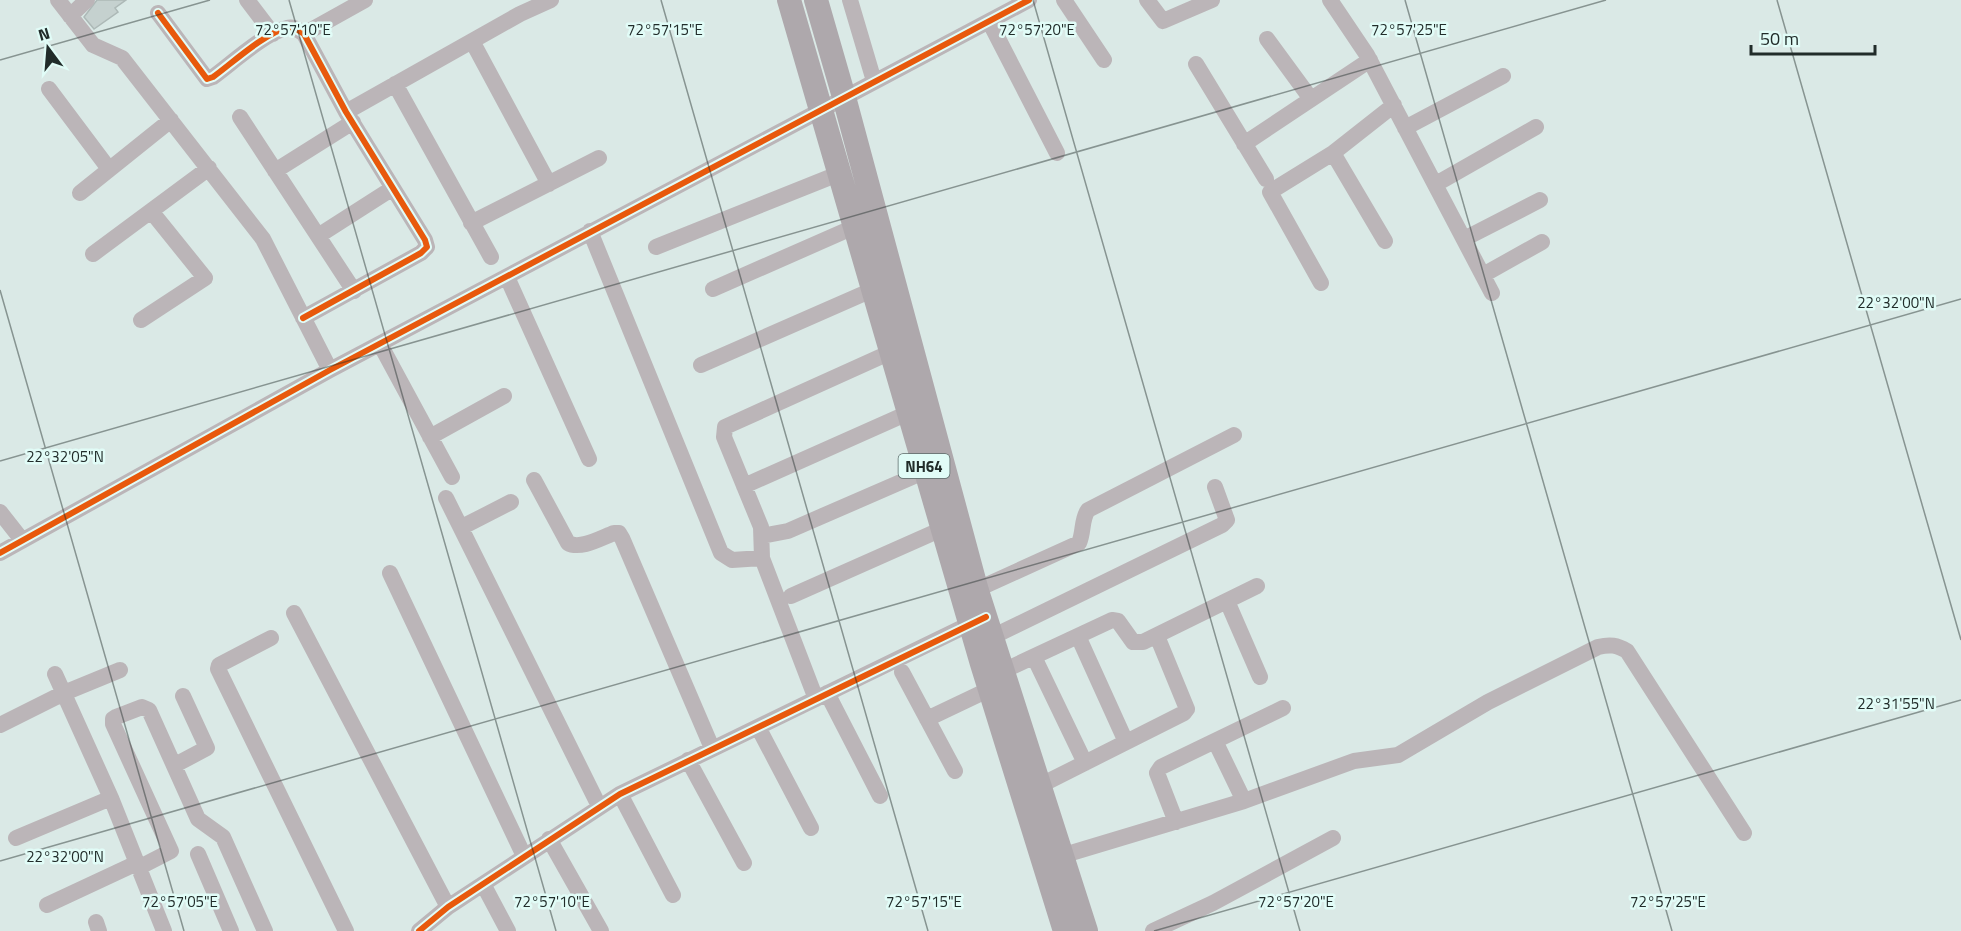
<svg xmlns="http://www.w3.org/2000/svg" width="1961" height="931" font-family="'Titillium Web',sans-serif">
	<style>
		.building { fill: #c5d1cf; stroke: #adb9b7; stroke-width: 1.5 }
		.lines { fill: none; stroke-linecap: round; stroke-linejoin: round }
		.minor { stroke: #bbb5b8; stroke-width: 16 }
		.highway { stroke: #aea8ac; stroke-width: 24 }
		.cycleway-casing { stroke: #e1fcf7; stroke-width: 10 }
		.cycleway { stroke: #e8590c; stroke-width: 6 }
		.ticks { fill: none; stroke: #212c2a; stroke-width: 1.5; stroke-opacity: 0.45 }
		.labels { text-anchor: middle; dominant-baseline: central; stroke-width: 5; stroke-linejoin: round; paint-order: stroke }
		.shield { fill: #e1fcf7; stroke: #5b6a68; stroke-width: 1.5 }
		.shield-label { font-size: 15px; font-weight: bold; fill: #212c2a }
		.ticks-label { font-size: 15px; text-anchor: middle; fill: #212c2a; stroke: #e1fcf7; stroke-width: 5; stroke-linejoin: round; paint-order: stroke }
	</style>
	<rect width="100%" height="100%" fill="#dae9e6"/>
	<path class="building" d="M97 0H126L115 8 118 12 94 29 84 17Z"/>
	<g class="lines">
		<path class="minor" d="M58 0 93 45 122 58 263 239 330 370
			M247 0 273 34
			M850 0 874 81
			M1064 0 1104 60
			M1147 0 1163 21 1212 0
			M1330 0 1367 55 1492 293
			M158 13 207 79 213 77C231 64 266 32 287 28 294 26 298 30 304 34L346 112 425 240 427 247 421 253 303 318
			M70 16 87 0
			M989 21 1057 153
			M304 34 365 0
			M1267 39 1311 99
			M472 41 549 184
			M1196 64 1266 179
			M395 84 491 257
			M49 89 109 169
			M346 112 520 14 551 0
			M240 117 354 291
			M1405 128 1503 76
			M1244 144 1370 60
			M1333 153 1385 241
			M275 171 353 122
			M1436 184 1536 127
			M80 193 171 120
			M471 223 599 158
			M590 231 721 553 732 560 762 558 816 699
			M318 236 393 188
			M1464 239 1540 200
			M656 247 838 174
			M93 254 209 168
			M1483 275 1542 242
			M507 277 589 459
			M1321 283 1270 192 1333 153 1394 105
			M713 289 854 227
			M141 320 205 278 151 211
			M380 344 452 477
			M701 365 872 290
			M430 437 504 396
			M534 480 568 543C580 550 601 538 614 533H619L622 538 712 748
			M744 486 908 413
			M446 498 599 806
			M0 512 22 540
			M462 527 511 502
			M762 536 788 531 926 471
			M0 553 330 370 1029 0
			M762 558 761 527 724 437 725 427 891 352
			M390 573 524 856
			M969 593 1079 543C1084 532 1081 520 1088 510L1234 435
			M791 596 942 529
			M1227 601 1260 677
			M294 613 448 907
			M1078 636 1126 742
			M992 637 1222 525 1227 520 1215 487
			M271 638 219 665 218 669 346 931
			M1034 657 1085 763
			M1003 671 1112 620 1118 621 1133 642H1143L1257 586
			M902 672 955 771
			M55 674 111 798 164 931
			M827 693 880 796
			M927 719 990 689
			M0 725 64 693 120 670
			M758 727 811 828
			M1215 741 1244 801
			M688 760 744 863
			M175 765 207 748 183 696
			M1039 786 1184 713 1187 709 1157 636
			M620 794 673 895
			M1176 822 1157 773 1161 767 1283 708
			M16 838 111 798
			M549 839 601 931
			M198 854 231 931
			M1061 856 1244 801 1354 761 1398 755 1488 702 1598 647C1610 644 1617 645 1627 651L1744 833
			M138 868 171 851 113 724V719L116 717 142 707 149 710 198 819 223 837 265 931
			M483 884 508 931
			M47 905 137 863
			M96 922 99 931
			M419 931 448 907 620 794 978 620
			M1153 931 1213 903 1333 838"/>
		<path class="highway" d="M789 0 982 664 1065 931
			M816 0 844 97 977 591 1086 931"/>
		<g class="cycleway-casing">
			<path id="cycleway" d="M158 13 207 79 213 77C231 64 266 32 287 28 294 26 298 30 304 34L346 112 425 240 427 247 421 253 303 318
				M0 553 330 370 1029 0
				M419 931 448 907 620 794 986 617"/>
		</g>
		<use href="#cycleway" class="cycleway"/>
	</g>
	<path class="ticks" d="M289 0 556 931M661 0 928 931M1033 0 1300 931M1405 0 1672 931M1777 0 1961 640M0 60 210 0M0 290 184 931M0 461 1606 0M0 861 1961 299M1154 931 1961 700"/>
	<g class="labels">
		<rect class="shield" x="898.5" y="454" width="51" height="24" rx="4.5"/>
		<g class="shield-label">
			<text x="924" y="466">NH64</text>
		</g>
	</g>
	<g class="ticks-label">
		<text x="293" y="35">72°57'10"E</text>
		<text x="665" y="35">72°57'15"E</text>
		<text x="1037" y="35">72°57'20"E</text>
		<text x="1409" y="35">72°57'25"E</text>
		<text x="1896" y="308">22°32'00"N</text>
		<text x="65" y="462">22°32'05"N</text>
		<text x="1896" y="709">22°31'55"N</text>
		<text x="65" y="862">22°32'00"N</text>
		<text x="180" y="907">72°57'05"E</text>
		<text x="552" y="907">72°57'10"E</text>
		<text x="924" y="907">72°57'15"E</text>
		<text x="1296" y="907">72°57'20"E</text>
		<text x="1668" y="907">72°57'25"E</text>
	</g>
	<g transform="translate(48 48) rotate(344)" stroke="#e1fcf7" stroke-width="4.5" paint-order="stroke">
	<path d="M0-4.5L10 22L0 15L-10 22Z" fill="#212c2a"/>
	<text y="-9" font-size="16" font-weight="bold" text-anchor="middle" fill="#212c2a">N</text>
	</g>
	<path d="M1751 45v9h124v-9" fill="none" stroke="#212c2a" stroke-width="3"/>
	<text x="1760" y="45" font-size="18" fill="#212c2a" stroke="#e1fcf7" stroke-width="4.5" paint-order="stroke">50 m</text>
</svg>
